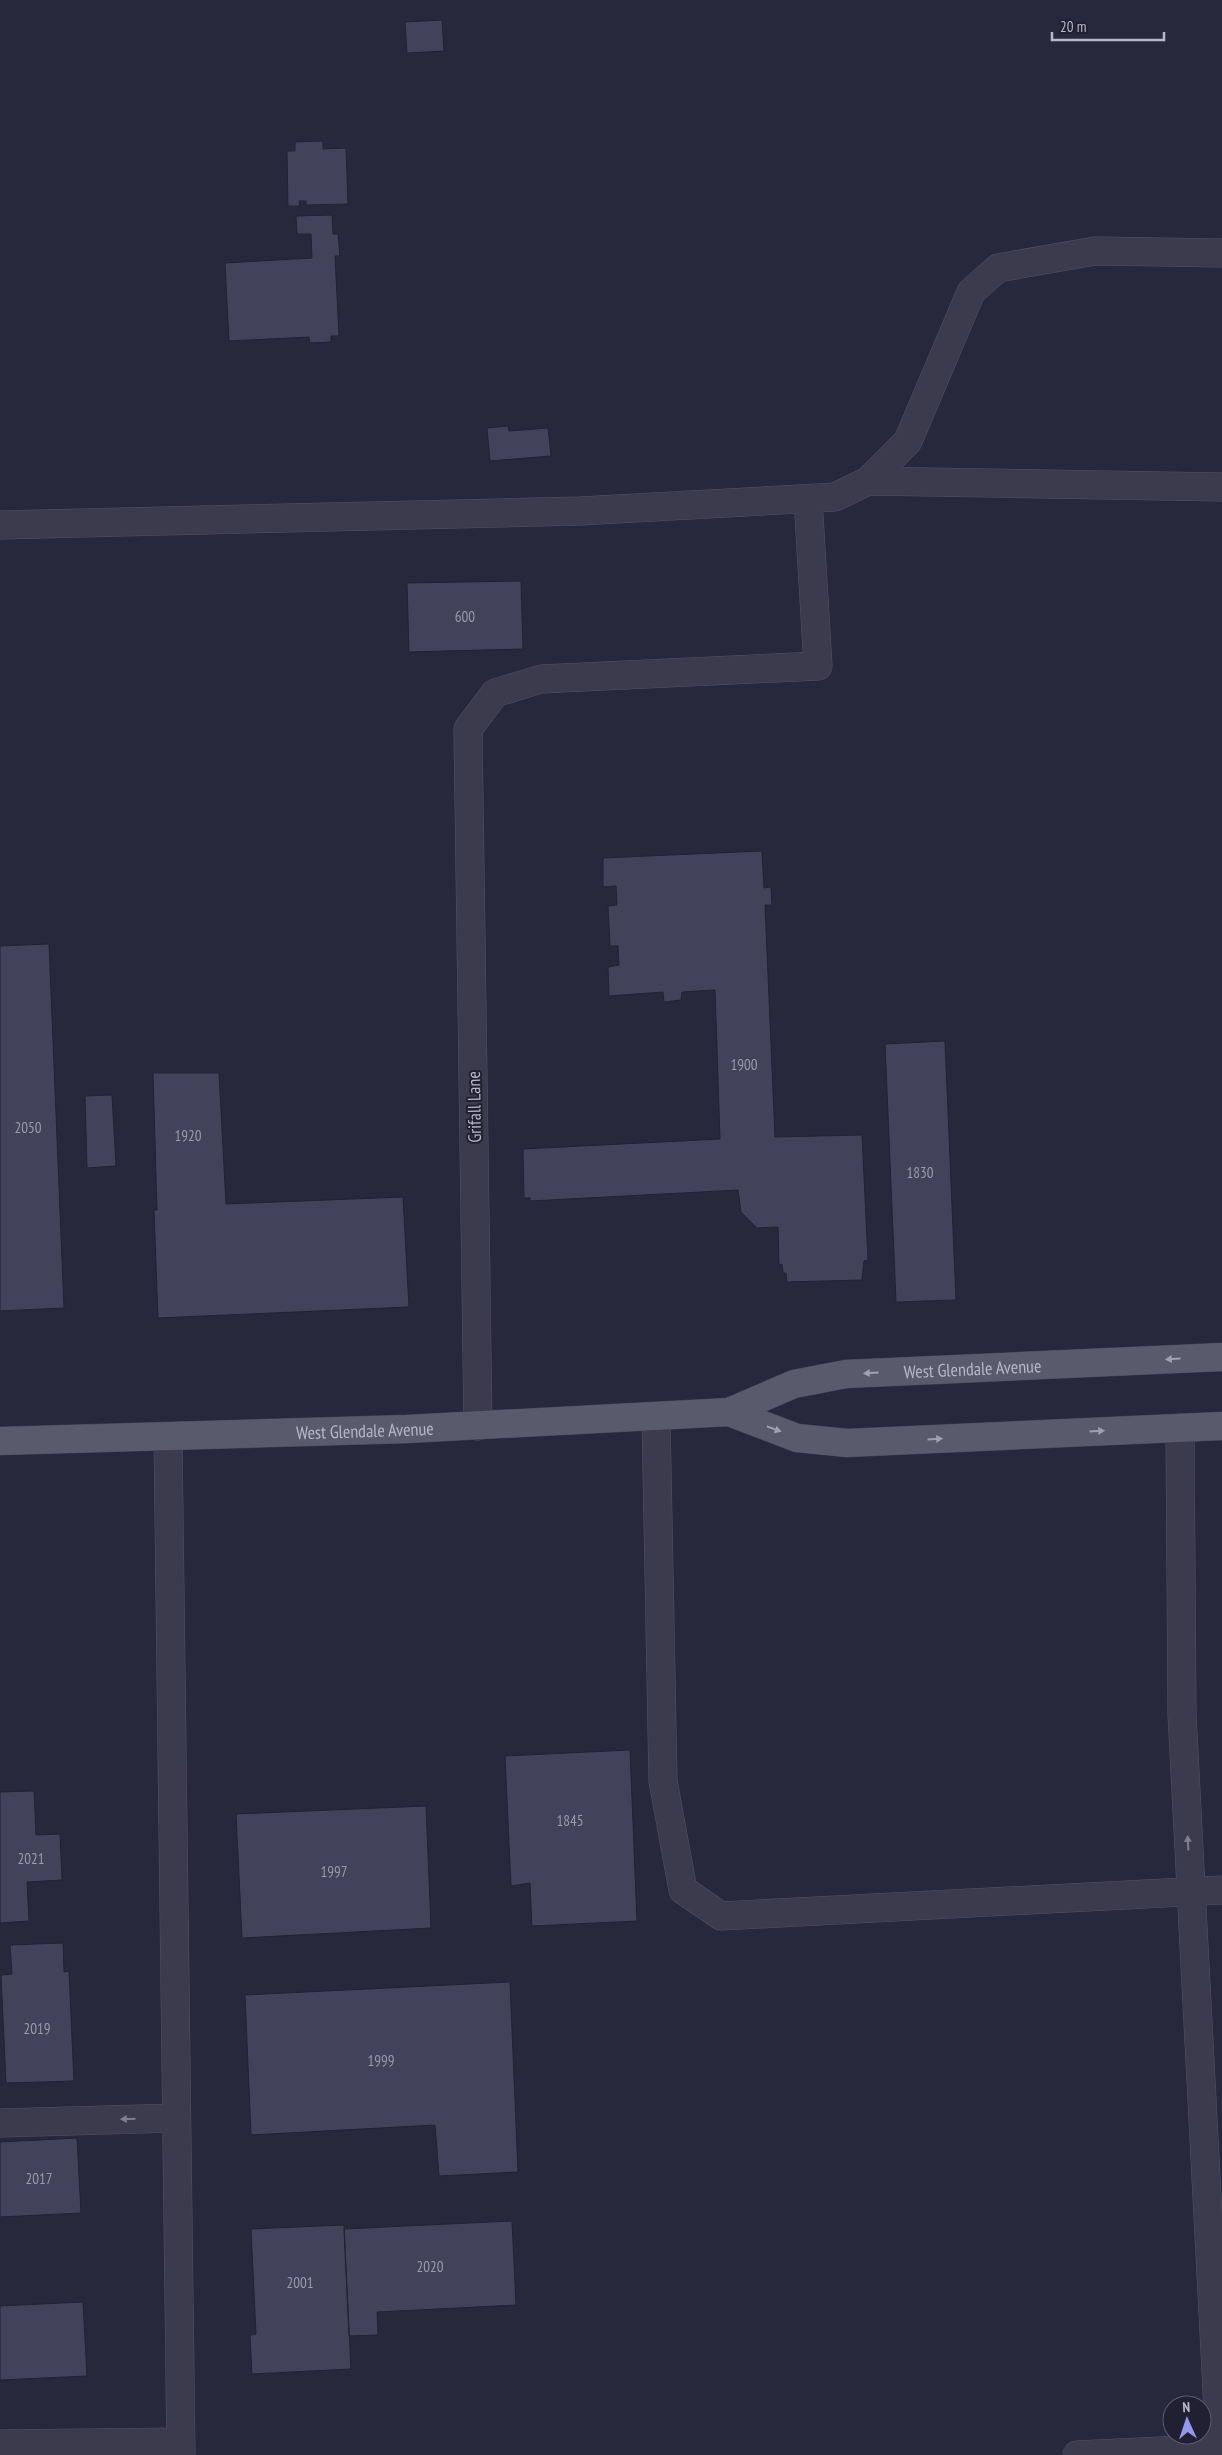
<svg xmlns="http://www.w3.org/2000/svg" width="1222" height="2455" font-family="'PT Sans Narrow',sans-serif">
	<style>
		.building { fill: #42435a; stroke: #222234 }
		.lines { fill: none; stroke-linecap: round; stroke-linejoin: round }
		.minor-casing { stroke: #535365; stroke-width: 29 }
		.major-casing { stroke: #444456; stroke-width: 29 }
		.minor { stroke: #3b3b4d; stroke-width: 28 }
		.major { stroke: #595a6c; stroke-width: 28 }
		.oneway { fill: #a0a0b1 }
		.oneway2 { fill: #7f7f91 }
		.labels { text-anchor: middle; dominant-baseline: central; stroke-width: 4; stroke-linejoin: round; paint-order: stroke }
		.number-label { font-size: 15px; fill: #9a9aac }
		.street-label { font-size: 18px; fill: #b7b7c8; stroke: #202032 }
	</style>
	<rect width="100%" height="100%" fill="#27283c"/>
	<path class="building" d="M442 20 444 51 407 53 405 22Z
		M323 141V149L346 148 348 204 306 205V201H299L300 206H288L287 151H295V142Z
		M332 215 333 234H338L340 256H335L339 336H331V342L310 343 309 337 229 341 225 263 312 258 311 234H297L296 216Z
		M508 426 509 431 548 428 551 456 490 461 487 428Z
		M521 581 523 649 409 652 407 583Z
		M762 851 764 888 771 887 772 905H765L775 1137 862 1135 868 1260 864 1261 862 1280 787 1282 786 1273H783L782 1264 779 1265 778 1227 757 1228 741 1212 738 1190 530 1201V1198H524L523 1149 720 1139 715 990 682 992 681 1000 664 1002 663 992 609 996 608 967 619 965 618 946H610L608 906 617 905 616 886 603 887V858Z
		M49 944 64 1308 0 1311V946Z
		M945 1041 956 1300 896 1302 885 1044Z
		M153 1073H219L226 1204 403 1197 409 1307 158 1318 154 1210H157Z
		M112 1095 116 1166 87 1168 85 1096Z
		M630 1750 637 1921 532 1926 530 1883 511 1886 505 1756Z
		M34 1791 36 1835 60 1834 62 1880 27 1882 29 1921 0 1923V1792Z
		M426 1806 431 1928 242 1938 236 1814Z
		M63 1943 64 1972 69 1971 74 2081 6 2083 1 1975 12 1974 10 1945Z
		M510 1982 518 2172 439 2176 435 2125 251 2135 245 1995Z
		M77 2138 81 2213 0 2217V2142Z
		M512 2221 516 2305 377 2312 378 2335 349 2336 344 2229Z
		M344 2225 351 2369 252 2374 250 2335 256 2334 251 2229Z
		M83 2302 87 2376 0 2380V2306Z"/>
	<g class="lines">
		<g class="minor-casing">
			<path id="minor" d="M868 481 1222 487
				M0 525 580 511 835 497 868 481 908 441 971 292 998 268 1095 251 1222 253
				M656 1417 663 1781 683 1890 721 1916 1222 1890
				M478 1426 468 729 495 693 541 679 818 666 808 499
				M1180 1428 1182 1714 1220 2448
				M168 1437 181 2455
				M0 2123 176 2118
				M0 2444 181 2442
				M1077 2455 1222 2448"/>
		</g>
		<g class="major-casing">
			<g id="major">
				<path d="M729 1412 797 1438 847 1443 1222 1426"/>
				<path id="s1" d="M0 1441 407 1429 729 1412 794 1384 846 1374 1222 1357"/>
			</g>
		</g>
		<use href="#minor" class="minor"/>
		<use href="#major" class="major"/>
	</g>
	<defs><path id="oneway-solid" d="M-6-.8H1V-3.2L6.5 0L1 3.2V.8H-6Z" transform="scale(1.25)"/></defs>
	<g class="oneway">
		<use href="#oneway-solid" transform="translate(1173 1359) rotate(177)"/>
		<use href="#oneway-solid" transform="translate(871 1373) rotate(177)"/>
		<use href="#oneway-solid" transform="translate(774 1429) rotate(20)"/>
		<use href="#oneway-solid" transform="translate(1097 1431) rotate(-3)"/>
		<use href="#oneway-solid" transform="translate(935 1439) rotate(-3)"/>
	</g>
	<g class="oneway2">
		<use href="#oneway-solid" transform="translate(1188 1843) rotate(-93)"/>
		<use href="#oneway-solid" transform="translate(128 2119) rotate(178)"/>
	</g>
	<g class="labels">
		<g class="number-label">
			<text x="465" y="616">600</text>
			<text x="744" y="1064">1900</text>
			<text x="28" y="1127">2050</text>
			<text x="188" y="1135">1920</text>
			<text x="920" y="1172">1830</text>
			<text x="570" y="1820">1845</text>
			<text x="31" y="1858">2021</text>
			<text x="334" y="1871">1997</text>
			<text x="37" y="2028">2019</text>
			<text x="381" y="2060">1999</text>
			<text x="39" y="2178">2017</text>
			<text x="430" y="2266">2020</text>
			<text x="300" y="2282">2001</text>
		</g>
		<g class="street-label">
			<text transform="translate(474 1107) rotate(-91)">Grifall Lane</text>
			<text stroke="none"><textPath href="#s1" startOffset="980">West Glendale Avenue</textPath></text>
			<text stroke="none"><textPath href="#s1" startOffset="365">West Glendale Avenue</textPath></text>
		</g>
	</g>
	<g transform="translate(1187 2420) rotate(357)"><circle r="24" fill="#202032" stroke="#5c5c6e"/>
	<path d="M0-4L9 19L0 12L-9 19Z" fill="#9697ee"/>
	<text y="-8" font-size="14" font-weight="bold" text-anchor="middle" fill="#b7b7c8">N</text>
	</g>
	<path d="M1052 32v8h112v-8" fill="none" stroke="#b7b7c8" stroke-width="2.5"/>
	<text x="1060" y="32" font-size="15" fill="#b7b7c8" stroke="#202032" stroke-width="4" paint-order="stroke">20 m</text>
</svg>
